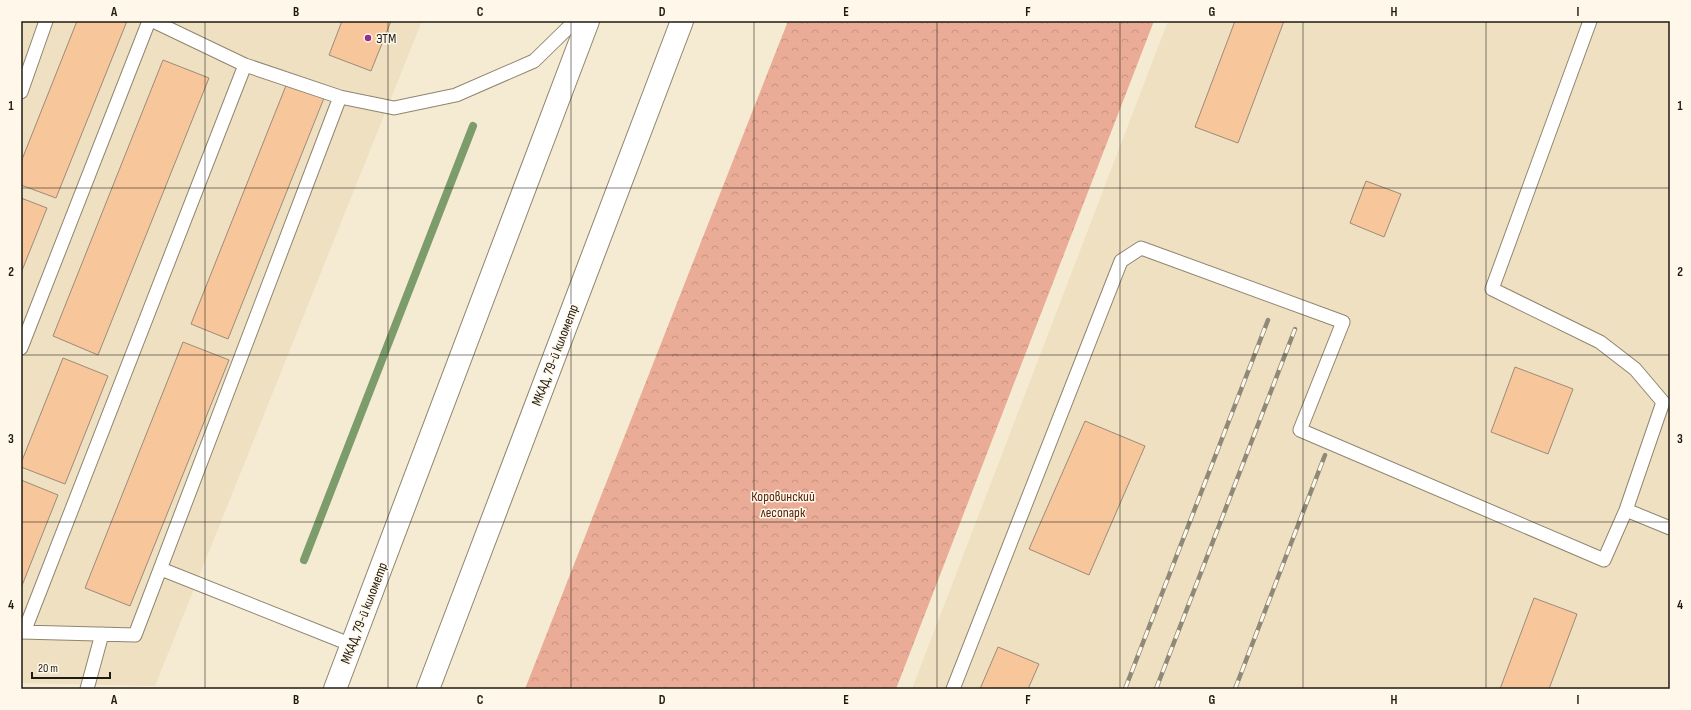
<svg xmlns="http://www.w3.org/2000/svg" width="1691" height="710" font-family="'Sofia Sans Condensed',sans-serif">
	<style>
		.built { fill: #eee0c1 }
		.forest { fill: url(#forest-crowns) }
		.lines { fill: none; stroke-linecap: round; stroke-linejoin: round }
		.stream { stroke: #7d9c6b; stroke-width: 8 }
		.building { fill: #f7c79b; stroke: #9d8a79 }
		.lane-casing { stroke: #8f856f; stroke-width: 15 }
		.highway-casing { stroke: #8f856f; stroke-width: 24 }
		.lane { stroke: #fff; stroke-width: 13 }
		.highway { stroke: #fff; stroke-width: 22 }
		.rail-casing { stroke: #908978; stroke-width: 4.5 }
		.rail { stroke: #fff8ea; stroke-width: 3; stroke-dasharray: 9; stroke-linecap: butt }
		.grid { fill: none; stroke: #1e1a12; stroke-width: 1; stroke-opacity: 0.55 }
		.poi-dot { fill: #952c90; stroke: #fff8ea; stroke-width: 1.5 }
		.labels { text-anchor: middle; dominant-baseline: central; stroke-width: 3; stroke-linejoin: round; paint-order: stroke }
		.poi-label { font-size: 14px; fill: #1e1a12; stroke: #fff8ea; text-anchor: start }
		.street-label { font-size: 14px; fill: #1e1a12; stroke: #fff8ea }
		.park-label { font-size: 14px; fill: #58220c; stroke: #fff8ea }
		.neatline { fill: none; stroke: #1e1a12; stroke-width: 1.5 }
		.grid-label { font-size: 13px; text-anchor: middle; font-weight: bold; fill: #1e1a12 }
	</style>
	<defs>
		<pattern id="forest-crowns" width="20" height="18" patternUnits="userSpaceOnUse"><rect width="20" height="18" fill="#eaac96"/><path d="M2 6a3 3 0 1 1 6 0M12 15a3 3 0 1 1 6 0" fill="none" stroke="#c89380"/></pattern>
	</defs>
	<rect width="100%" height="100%" fill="#f5ebd2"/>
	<path class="built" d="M21 21H422L155 686 21 683Z
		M1168 21H1670V689H912Z"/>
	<path class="forest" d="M788 21H1154L896 689H525Z"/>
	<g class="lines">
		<path class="stream" d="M304 560 473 126"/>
	</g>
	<path class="building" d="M77 21H127L56 198 21 185V162Z
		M342 21H391L371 71 329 55Z
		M1235 21H1284L1238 143 1195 127Z
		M163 60 209 78 98 355 53 336Z
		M287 83 324 98 228 339 191 324Z
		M1366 181 1401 194 1384 237 1350 223Z
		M21 198 47 208 21 273Z
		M183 342 229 360 130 606 85 588Z
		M63 358 108 376 65 484 21 467V463Z
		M1515 367 1573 389 1548 454 1491 432Z
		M1085 421 1145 446 1089 575 1029 549Z
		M21 480 58 495 21 588Z
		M1534 598 1577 614 1549 689H1500Z
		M998 647 1039 664 1028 689H980Z"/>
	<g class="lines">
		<g class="lane-casing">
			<path id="lane" d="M153 21 245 65 340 97 394 108 456 95 534 61 575 21
				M1590 21 1492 289 1600 342 1635 369 1663 402 1626 510 1670 528
				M21 92 46 21
				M21 348 149 21
				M161 569 352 645
				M21 632 135 635 340 97
				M24 632 245 65
				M87 689 102 634
				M953 689 1121 261 1141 248 1343 322 1300 430 1604 560 1626 510"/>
		</g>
		<g class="highway-casing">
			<path id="highway" d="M335 689 588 21
				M428 689 682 21"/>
		</g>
		<use href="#lane" class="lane"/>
		<use href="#highway" class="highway"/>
		<g class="rail-casing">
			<path id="rail" d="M1125 689 1268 320
				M1156 689 1295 329
				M1235 689 1325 455"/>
		</g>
		<use href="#rail" class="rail"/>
	</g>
	<path class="grid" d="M205 21V689M388 21V689M571 21V689M754 21V689M937 21V689M1120 21V689M1303 21V689M1486 21V689M21 188H1670M21 355H1670M21 522H1670"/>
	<circle class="poi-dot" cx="368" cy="38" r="4"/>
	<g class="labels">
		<g class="poi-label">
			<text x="376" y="38">ЭТМ</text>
		</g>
		<g class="street-label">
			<text transform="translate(555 355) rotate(-69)">МКАД, 79-й километр</text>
			<text transform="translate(364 613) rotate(-69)">МКАД, 79-й километр</text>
		</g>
		<g class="park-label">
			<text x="783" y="496">Коровинский<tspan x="783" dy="16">лесопарк</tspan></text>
		</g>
	</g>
	<rect width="1691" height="710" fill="none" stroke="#fff8ea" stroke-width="44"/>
	<path d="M32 672v6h78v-6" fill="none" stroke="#1e1a12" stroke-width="2"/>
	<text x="38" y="672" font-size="12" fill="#1e1a12" stroke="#fff8ea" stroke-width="3" paint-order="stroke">20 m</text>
	<rect x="22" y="22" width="1647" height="666" class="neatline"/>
	<g class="grid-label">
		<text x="114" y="16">A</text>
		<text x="296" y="16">B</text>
		<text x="480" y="16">C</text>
		<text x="662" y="16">D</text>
		<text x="846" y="16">E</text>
		<text x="1028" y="16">F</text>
		<text x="1212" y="16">G</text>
		<text x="1394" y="16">H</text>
		<text x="1578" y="16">I</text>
		<text x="11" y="110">1</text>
		<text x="1680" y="110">1</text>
		<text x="11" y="276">2</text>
		<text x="1680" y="276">2</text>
		<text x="11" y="443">3</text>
		<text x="1680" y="443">3</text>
		<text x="11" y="609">4</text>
		<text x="1680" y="609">4</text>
		<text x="114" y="704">A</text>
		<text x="296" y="704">B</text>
		<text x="480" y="704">C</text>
		<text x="662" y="704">D</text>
		<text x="846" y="704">E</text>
		<text x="1028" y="704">F</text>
		<text x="1212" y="704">G</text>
		<text x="1394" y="704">H</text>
		<text x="1578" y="704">I</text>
	</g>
</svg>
